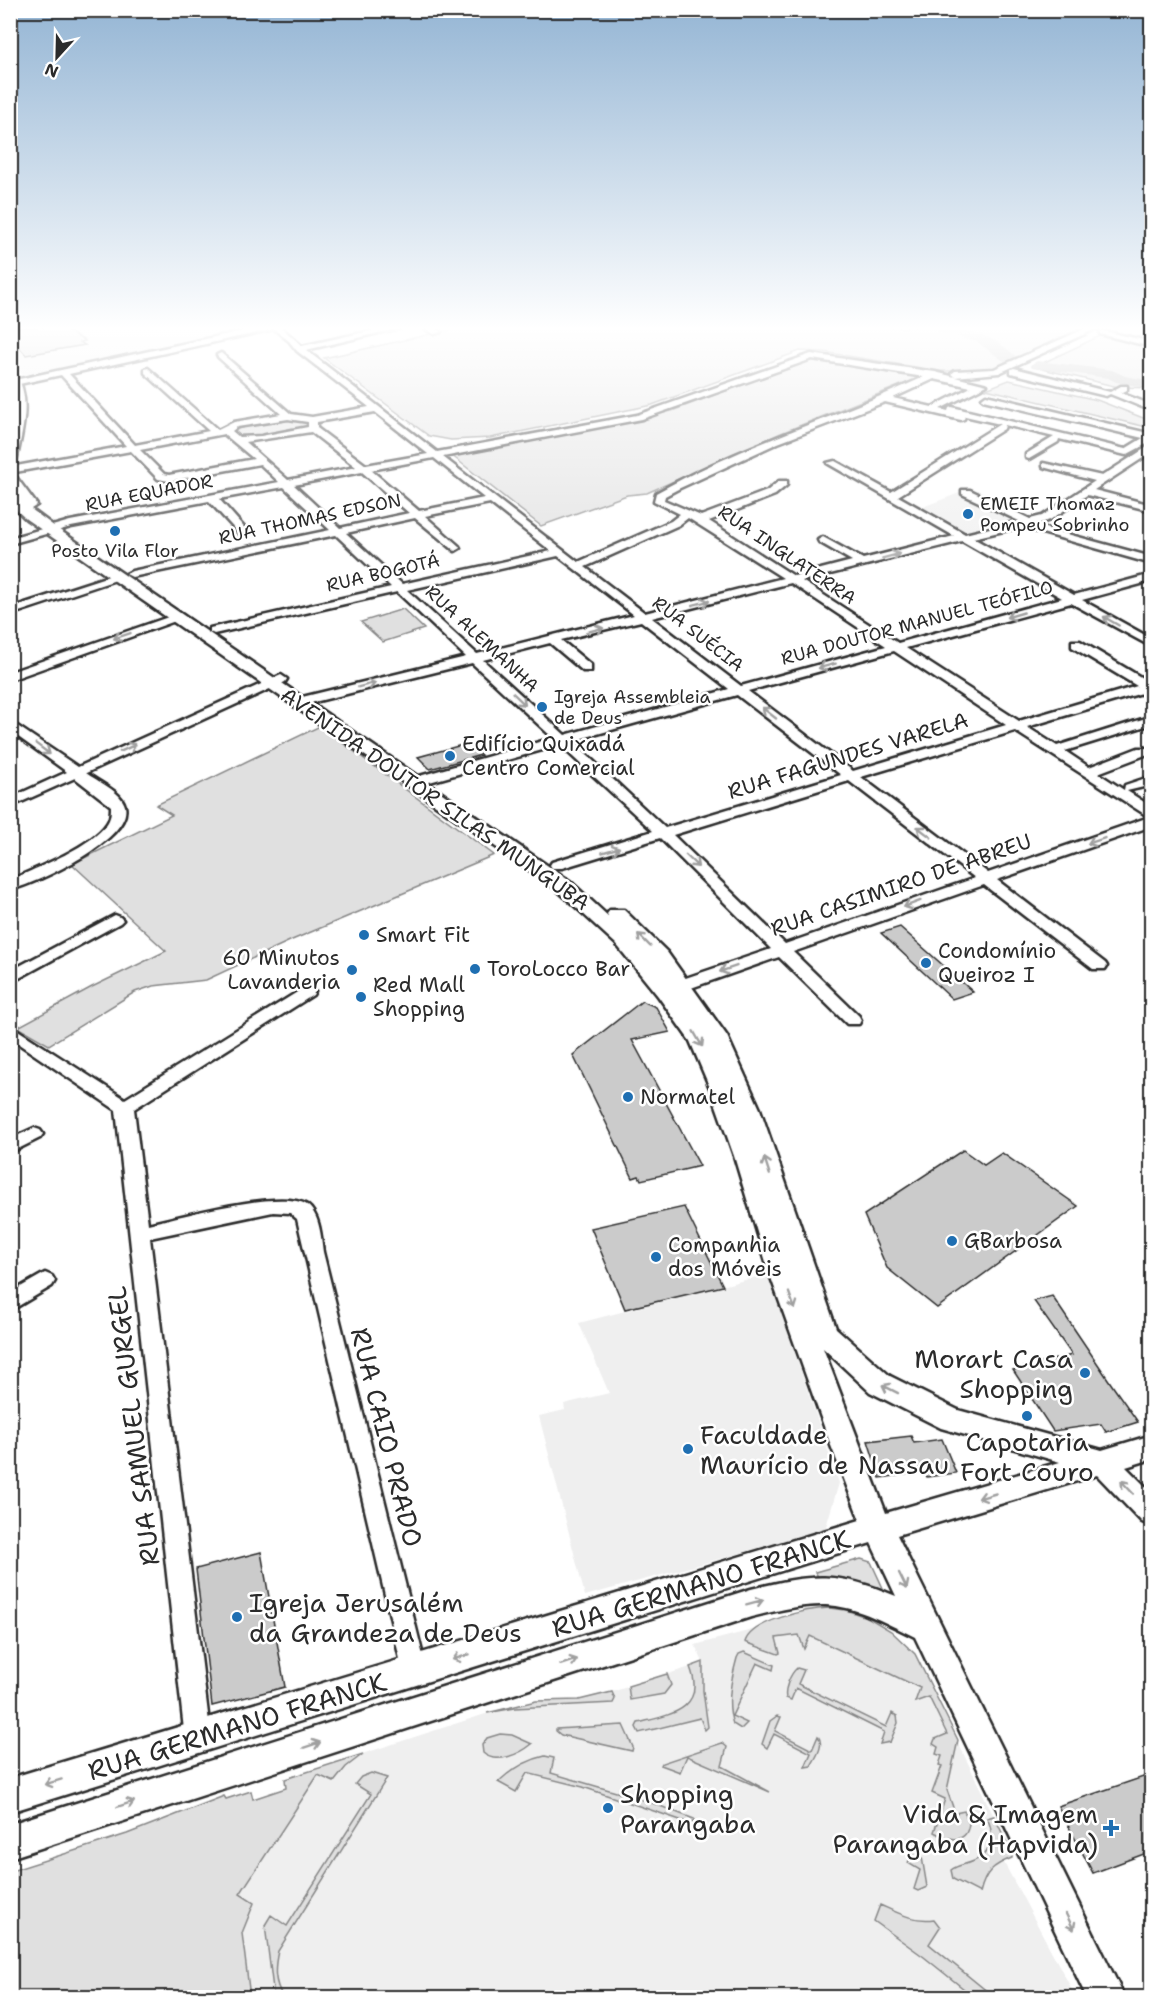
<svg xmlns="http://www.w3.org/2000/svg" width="1162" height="2008" font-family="'Shantell Sans',sans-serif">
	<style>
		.built { fill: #efefef }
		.green { fill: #e0e0e0; stroke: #868686; stroke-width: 1.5 }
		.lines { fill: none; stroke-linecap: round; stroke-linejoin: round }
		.river { fill: #b6b6b6; fill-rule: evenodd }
		.building { fill: #cbcbcb; stroke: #2b2b2b; stroke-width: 1.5 }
		.minor-casing { stroke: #2b2b2b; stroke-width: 5 }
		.major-casing { stroke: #2b2b2b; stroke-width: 5 }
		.minor { fill: #fff; fill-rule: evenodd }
		.major { fill: #fff; fill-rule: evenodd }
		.oneway { stroke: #a0a0a0 }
		.poi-dot { fill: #1f6fb2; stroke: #fff; stroke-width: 2 }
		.labels { text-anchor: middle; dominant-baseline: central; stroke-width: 5; stroke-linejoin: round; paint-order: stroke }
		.far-street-label { font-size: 18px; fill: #2b2b2b; stroke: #fff }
		.far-poi-label { font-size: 18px; fill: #2b2b2b; stroke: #fff; text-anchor: start }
		.poi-label { font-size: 21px; fill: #2b2b2b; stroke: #fff; text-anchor: start }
		.street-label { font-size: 21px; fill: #2b2b2b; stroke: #fff }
		.near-poi-label { font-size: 26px; fill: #2b2b2b; stroke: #fff; text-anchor: start }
		.near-street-label { font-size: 26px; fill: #2b2b2b; stroke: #fff }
	</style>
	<rect width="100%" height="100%" fill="#fff"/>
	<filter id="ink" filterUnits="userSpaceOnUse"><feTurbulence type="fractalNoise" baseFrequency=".0167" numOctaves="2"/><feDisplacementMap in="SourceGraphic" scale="12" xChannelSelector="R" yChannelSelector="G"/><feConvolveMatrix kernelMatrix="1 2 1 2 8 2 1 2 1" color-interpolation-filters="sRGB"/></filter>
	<g filter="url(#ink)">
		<path class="built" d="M11 327H267L25 377 11 364Z
			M962 492 1017 520 963 532 920 508Z
			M768 1274 839 1483 825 1530 585 1596 539 1416 565 1410 564 1404 609 1393 579 1323Z
			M829 1608 846 1610 869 1618 891 1631 915 1654 1001 1831 995 1846 1076 1997H250L225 1799 251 1791 253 1799 286 1788 285 1779 507 1707 536 1701 579 1700 596 1697 690 1667 703 1662 695 1645 752 1630 806 1609Z"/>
		<path class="green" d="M463 327H1072L1082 330 990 371H940L824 352 800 351 652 405 490 438 451 440 429 436 324 358Z
			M1102 335 1151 348V388L1118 387 1034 367Z
			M816 357 926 375 781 433 647 493 627 495 541 526 451 455 672 411Z
			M1009 380 1097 400 1151 421V428L986 389Z
			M286 419 300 420 308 424V426C295 434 244 443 233 433L244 425Z
			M403 609 424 629 383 642 361 622Z
			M320 726 494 855 292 940 206 980 153 986 135 992 49 1045 18 1027 92 987 166 951 72 864 172 815 156 805Z
			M861 1559 871 1562 883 1588 881 1592 819 1578 815 1572Z
			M829 1608 846 1610 869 1618 891 1631 915 1654 958 1740 947 1790 955 1813 964 1811 969 1823C967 1845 948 1840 934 1832L945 1799 932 1793 942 1766 939 1765 942 1756 936 1754 938 1747 933 1744 935 1739 947 1734 929 1697 915 1702 920 1688 810 1636 804 1649 799 1635 776 1638 780 1653 778 1654 745 1642C752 1620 808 1609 829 1608Z
			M744 1652 774 1665 773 1670 757 1663 732 1716 747 1723 741 1729 733 1724C726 1703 731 1680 737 1658L739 1654Z
			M703 1662V1691L708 1727 705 1730 700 1718 639 1733 636 1727 638 1723C669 1715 707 1710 690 1667Z
			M797 1668 804 1670 798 1684 886 1727 892 1713 897 1716 898 1723 890 1742 880 1744 884 1732 796 1688 791 1700 786 1698C784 1689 790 1674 797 1668Z
			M667 1674 671 1685 664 1694 630 1700 628 1686Z
			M612 1692 615 1699 613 1703 515 1708 487 1713 536 1701 579 1700Z
			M777 1716 781 1717 775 1731 812 1750 818 1736C825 1745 816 1757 811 1766L805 1767 811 1753 774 1734 767 1748 762 1744 770 1721Z
			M623 1725 633 1747 632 1751 561 1735 556 1731V1729Z
			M500 1734 512 1735 532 1744C520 1754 496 1765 483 1753L482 1745 487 1738Z
			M722 1743 727 1747 722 1766 770 1792 687 1756 680 1772 661 1765 662 1763Z
			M363 1754 346 1767 334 1782 318 1775 240 1894 254 1903 242 1933 250 1997H11V1871L127 1834 224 1796 226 1799 251 1791 253 1799 286 1788 285 1779Z
			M545 1756 554 1758 551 1773 647 1801 694 1819 692 1824 583 1787 527 1773 516 1792 498 1782C512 1769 526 1760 545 1756Z
			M371 1773 387 1778 278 1951C274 1969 274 1982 283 1997H274L265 1925 271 1915 287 1926 371 1794 355 1784 361 1777Z
			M994 1816 1012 1853V1858C993 1865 985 1872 980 1893L953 1879 951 1870C958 1864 966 1865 974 1861 992 1853 995 1834 987 1818Z
			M914 1848 921 1851 927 1887 918 1891 914 1889 920 1870 908 1863Z
			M880 1905C898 1913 914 1922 934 1919L940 1927 929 1944 994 1997H974L924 1957 874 1921Z"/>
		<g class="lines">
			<path class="river" d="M931 327C963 327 998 335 1020 361L1018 364H1008L977 342 932 330Z
				M1037 361 1112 370 1125 376 1152 381V389L1116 382 1108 378 1032 368 1030 365Z"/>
		</g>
		<path class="building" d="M10 327H60L85 341 80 342 85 345 26 355 10 337Z
			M469 743 481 755 430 769 418 757Z
			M900 927 973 992 952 999 881 933Z
			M642 1001 656 1007 670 1032 632 1040 700 1166 641 1180 639 1176 633 1178 573 1055Z
			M963 1150 984 1165 1002 1153 1078 1206 937 1308 887 1268 864 1215Z
			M684 1207 723 1286 625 1309 591 1228Z
			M1052 1296 1114 1388 1138 1422 1106 1432 1101 1424 1053 1431 1013 1370 1072 1355 1034 1301Z
			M911 1436 914 1443 942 1439 956 1473 927 1477 925 1472 880 1478 868 1441Z
			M261 1552 285 1687 212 1706 196 1569Z
			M1152 1774V1851L1093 1873 1058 1806Z"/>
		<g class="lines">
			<g class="minor-casing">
				<path id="minor" d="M261 327H281L302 346 388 327H404L306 350 437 452 637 415 811 354 935 372 987 385 940 409 948 411 949 408 952 407 1125 449 1143 438 983 400 982 398 986 395 1152 434V441L1126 455 1059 439 1058 442 1029 459 1026 458V454L1054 437 1005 425 1004 429 898 496 965 534 1019 521 962 494V490H970L1030 519 1042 516 1095 481 1043 467V463L1102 476 1152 444V452L1094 490 1152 505V511L1087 495 1050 520 1034 525 1152 557V564L1021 527 973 538 1074 595 1152 574V581L1082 600 1152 639V647L1071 603 906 648 1019 721 1137 686 1072 647V641H1080L1149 682 1152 681V690L1027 727 1057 746 1152 716V724L1065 751 1089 767 1138 748H1148L1150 751 1148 754 1098 773 1124 790 1125 785 1152 776V785L1127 791 1152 807V826L997 880 1105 963 1107 966 1105 969H1093L984 885 793 952 859 1016 861 1020 859 1024H847L779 957 674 994H662L660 990 662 986 771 949 660 838 562 868H552L550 865 552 862 653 831 560 745 419 785H409L407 782 409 779 553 738 472 663 298 706 292 702 294 699 466 657 397 592 214 634 210 632V628L391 587 336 535 132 577 126 574 132 571 330 530 284 487 219 499 249 533 244 536 240 535 209 501 71 527 10 544V538L70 521 279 482 260 464 169 481 158 479 131 451 10 473 11 467 126 446 61 375 10 386V381ZM274 329 289 341 297 351 369 407 312 417 291 414 221 353 217 355 218 357 281 414 234 422 218 430 148 368 145 369V373L209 431 135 445 69 374ZM812 359 924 377C836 418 741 445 656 493L654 501 680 514 671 521 578 562 443 457 642 419ZM934 379 971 387 932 407 893 398ZM885 402 961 420 964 419 965 416 1000 424 891 492 835 461 827 463 954 536 863 559 823 537 818 540 819 542 852 561 794 576 709 521 775 495 787 485V481H779L767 491 701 516 664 500 665 496 680 488 778 443ZM375 412 428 454 366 465 317 428V422ZM288 419 308 422V427L261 436 239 437 232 431 237 427ZM311 432 356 467 288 480 245 442ZM224 434 254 459 169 475 164 474 140 450ZM434 458 484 498 419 511 371 470ZM362 472 409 513 340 528 294 485ZM490 503 551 551 402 584 346 533 415 518 455 551 460 548 459 546 425 516ZM688 518 783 578 645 613 585 567 679 525ZM962 541 1062 598 898 643 802 581ZM558 556 634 615 477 654 407 590ZM791 583 886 646 741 686 652 618ZM641 621 729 689 565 735 483 660 550 643 583 671H591V665L561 640ZM894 651 1006 725 853 771 748 691ZM737 695 841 775 665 828 572 741ZM1015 731 1149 817 988 873 861 777ZM849 781 975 878 785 944 673 835Z
					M422 327H433L441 332 434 334Z
					M1089 327H1100L999 373 955 377 951 374 955 371 994 369Z
					M1100 330 1152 342V347L1100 334Z
					M1014 368 1110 392 1121 386H1127V390L1121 393 1152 405V411L1110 394 1106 396 1011 373V369Z
					M118 573 122 574V578L10 615V608Z
					M177 614 183 617 181 619 10 680V672Z
					M281 675 287 679 285 682 86 773C97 781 122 792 125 806 133 839 36 884 10 890V880C35 869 98 844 109 820 111 816 111 810 111 806L75 778 10 807V798L67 772 10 731V721L78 767Z
					M115 915 120 917 123 920 120 923 10 983V971Z
					M307 986 315 991 313 995 134 1109 148 1224C180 1217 283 1188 307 1205 320 1215 321 1237 323 1252L427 1672 424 1680 415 1684 406 1680 403 1672 297 1219 290 1213 273 1212 150 1238 211 1739 207 1748 198 1752 189 1748 185 1739 116 1110 10 1038V1025L125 1099Z
					M34 1128 40 1130 43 1134 40 1138 10 1153V1139Z
					M45 1273 52 1276 55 1281 52 1286 10 1311V1293Z"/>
			</g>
			<g class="major-casing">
				<path id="major" d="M10 370 14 371C33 398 22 431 16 462L10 466 13 403Z
					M10 473 14 474 37 505 31 509 55 527 570 881 609 917 607 914 610 910H624L667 952 727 1036 760 1109 836 1328 890 1376 958 1410 1102 1450 1152 1435V1459L1126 1467 1152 1493V1526L1142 1522 1097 1475 897 1535 1125 1998H1087L915 1637C843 1601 830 1597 751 1617L10 1858V1824L751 1589C812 1574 837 1571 896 1596L871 1543 10 1812V1778L860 1520 830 1443 769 1272 734 1156 710 1088 690 1041 658 996 616 944 556 889 26 519 10 504V492L18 497 10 486ZM823 1348 870 1392 941 1428 1060 1462 886 1513Z"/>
			</g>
			<use href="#minor" class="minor"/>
			<use href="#major" class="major"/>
		</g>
		<defs><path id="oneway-shaft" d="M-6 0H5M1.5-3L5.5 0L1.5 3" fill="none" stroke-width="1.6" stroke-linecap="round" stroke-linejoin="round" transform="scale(1.5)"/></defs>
		<g class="oneway">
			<use href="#oneway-shaft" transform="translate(891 556) rotate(-15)"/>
			<use href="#oneway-shaft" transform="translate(701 603) rotate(-14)"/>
			<use href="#oneway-shaft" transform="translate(1015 615) rotate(164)"/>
			<use href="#oneway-shaft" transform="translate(1111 621) rotate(-150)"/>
			<use href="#oneway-shaft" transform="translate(595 630) rotate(-14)"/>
			<use href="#oneway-shaft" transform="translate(122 636) rotate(161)"/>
			<use href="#oneway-shaft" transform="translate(827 666) rotate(165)"/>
			<use href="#oneway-shaft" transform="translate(367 685) rotate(-14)"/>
			<use href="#oneway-shaft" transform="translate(519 699) rotate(44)"/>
			<use href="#oneway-shaft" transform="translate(769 713) rotate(-142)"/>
			<use href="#oneway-shaft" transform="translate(128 748) rotate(-25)"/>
			<use href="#oneway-shaft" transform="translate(43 749) rotate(37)"/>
			<use href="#oneway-shaft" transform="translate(924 832) rotate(-143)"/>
			<use href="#oneway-shaft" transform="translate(1096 841) rotate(161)"/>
			<use href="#oneway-shaft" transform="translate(611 850) rotate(-16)"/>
			<use href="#oneway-shaft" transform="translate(692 861) rotate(44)"/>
			<use href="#oneway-shaft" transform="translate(912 904) rotate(160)"/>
			<use href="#oneway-shaft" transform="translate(644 940) rotate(-135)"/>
			<use href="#oneway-shaft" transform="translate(728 969) rotate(161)"/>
			<use href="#oneway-shaft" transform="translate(698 1039) rotate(60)"/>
			<use href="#oneway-shaft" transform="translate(767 1166) rotate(-108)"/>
			<use href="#oneway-shaft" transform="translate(792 1301) rotate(70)"/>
			<use href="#oneway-shaft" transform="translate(890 1389) rotate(-153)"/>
			<use href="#oneway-shaft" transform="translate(1127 1487) rotate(-133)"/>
			<use href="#oneway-shaft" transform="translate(987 1496) rotate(164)"/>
			<use href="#oneway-shaft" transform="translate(903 1581) rotate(64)"/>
			<use href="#oneway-shaft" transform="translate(755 1602) rotate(-15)"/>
			<use href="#oneway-shaft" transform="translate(461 1657) rotate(163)"/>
			<use href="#oneway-shaft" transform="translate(569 1662) rotate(-18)"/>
			<use href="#oneway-shaft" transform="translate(312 1745) rotate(-18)"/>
			<use href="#oneway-shaft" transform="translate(53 1782) rotate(163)"/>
			<use href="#oneway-shaft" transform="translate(126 1804) rotate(-18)"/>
			<use href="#oneway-shaft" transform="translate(1070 1922) rotate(64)"/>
		</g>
	</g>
	<linearGradient id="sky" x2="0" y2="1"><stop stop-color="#94b5d4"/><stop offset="0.54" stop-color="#fff"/><stop offset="1" stop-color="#fff" stop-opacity="0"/></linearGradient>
	<rect width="1162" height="608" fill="url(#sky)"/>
	<g class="poi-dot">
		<circle cx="968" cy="514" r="6"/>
		<circle cx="115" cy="531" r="6"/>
		<circle cx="542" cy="707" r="6"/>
		<circle cx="450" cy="756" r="6"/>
		<circle cx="364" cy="935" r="6"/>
		<circle cx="926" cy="963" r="6"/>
		<circle cx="475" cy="969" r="6"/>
		<circle cx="352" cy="970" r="6"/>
		<circle cx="361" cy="997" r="6"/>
		<circle cx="628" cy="1097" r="6"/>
		<circle cx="952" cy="1241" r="6"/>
		<circle cx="656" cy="1257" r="6"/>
		<circle cx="1085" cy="1373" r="6"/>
		<circle cx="1027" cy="1416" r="6"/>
		<circle cx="688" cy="1449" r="6"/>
		<circle cx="237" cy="1617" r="6"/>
		<circle cx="608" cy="1808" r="6"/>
		<path d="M1108 1819h6v6h6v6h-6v6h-6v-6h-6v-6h6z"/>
	</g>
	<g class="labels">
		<g class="far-street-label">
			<text transform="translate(149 493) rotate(-11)">RUA EQUADOR</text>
			<text transform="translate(310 519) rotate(-12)">RUA THOMAS EDSON</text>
			<text transform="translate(787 555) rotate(34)">RUA INGLATERRA</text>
			<text transform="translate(383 573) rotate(-13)">RUA BOGOTÁ</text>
			<text transform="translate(917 623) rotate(-15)">RUA DOUTOR MANUEL TEÓFILO</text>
			<text transform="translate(698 634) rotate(38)">RUA SUÉCIA</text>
			<text transform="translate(482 639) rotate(43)">RUA ALEMANHA</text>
		</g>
		<g class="far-poi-label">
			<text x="980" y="504">EMEIF Thomaz<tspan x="980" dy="21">Pompeu Sobrinho</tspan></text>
			<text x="115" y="551" text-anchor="middle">Posto Vila Flor</text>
			<text x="554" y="697">Igreja Assembleia<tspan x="554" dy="21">de Deus</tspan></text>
		</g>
		<g class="poi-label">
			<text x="462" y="744">Edifício Quixadá<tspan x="462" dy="24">Centro Comercial</tspan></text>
			<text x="376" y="935">Smart Fit</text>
			<text x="938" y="951">Condomínio<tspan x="938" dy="24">Queiroz I</tspan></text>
			<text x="340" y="958" text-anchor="end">60 Minutos<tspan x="340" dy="24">Lavanderia</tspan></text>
			<text x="487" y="969">ToroLocco Bar</text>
			<text x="373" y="985">Red Mall<tspan x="373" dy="24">Shopping</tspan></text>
			<text x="640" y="1097">Normatel</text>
			<text x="964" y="1241">GBarbosa</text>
			<text x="668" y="1245">Companhia<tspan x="668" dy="24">dos Móveis</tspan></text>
		</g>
		<g class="street-label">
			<text transform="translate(848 756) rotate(-17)">RUA FAGUNDES VARELA</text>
			<text transform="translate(435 799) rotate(35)">AVENIDA DOUTOR SILAS MUNGUBA</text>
			<text transform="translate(901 885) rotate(-19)">RUA CASIMIRO DE ABREU</text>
		</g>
		<g class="near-poi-label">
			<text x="1073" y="1358" text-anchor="end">Morart Casa<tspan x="1073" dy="30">Shopping</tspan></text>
			<text x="700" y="1434">Faculdade<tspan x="700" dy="30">Maurício de Nassau</tspan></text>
			<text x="1027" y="1441" text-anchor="middle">Capotaria<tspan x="1027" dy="30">Fort Couro</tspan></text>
			<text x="249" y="1602">Igreja Jerusalém<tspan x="249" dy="30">da Grandeza de Deus</tspan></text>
			<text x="620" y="1793">Shopping<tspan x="620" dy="30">Parangaba</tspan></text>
			<text x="1098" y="1813" text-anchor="end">Vida &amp; Imagem<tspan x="1098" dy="30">Parangaba (Hapvida)</tspan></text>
		</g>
		<g class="near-street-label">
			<text transform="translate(133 1426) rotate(-97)">RUA SAMUEL GURGEL</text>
			<text transform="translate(387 1437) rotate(76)">RUA CAIO PRADO</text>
			<text transform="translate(701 1583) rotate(-17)">RUA GERMANO FRANCK</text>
			<text transform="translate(237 1726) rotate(-17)">RUA GERMANO FRANCK</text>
		</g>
	</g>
	<rect width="1162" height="2008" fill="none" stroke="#fff" stroke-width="36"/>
	<rect x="18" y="18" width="1126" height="1972" fill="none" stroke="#2b2b2b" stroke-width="2" filter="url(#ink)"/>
	<g transform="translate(57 57) rotate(202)" stroke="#ffffff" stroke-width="4.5" paint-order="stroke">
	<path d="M0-4.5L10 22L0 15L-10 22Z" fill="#2b2b2b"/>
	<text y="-9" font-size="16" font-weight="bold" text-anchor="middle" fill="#2b2b2b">N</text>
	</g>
</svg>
